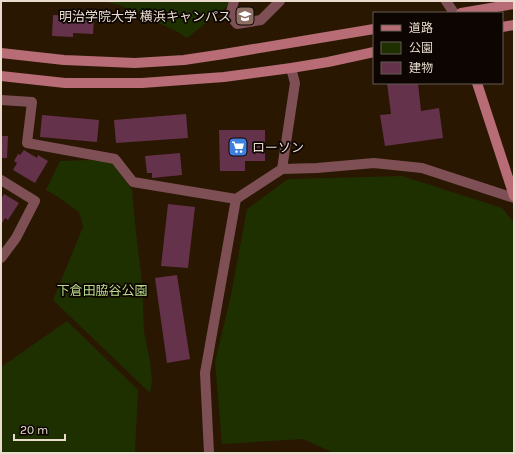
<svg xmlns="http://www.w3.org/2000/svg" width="515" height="454" font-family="Karla,'Noto Sans JP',sans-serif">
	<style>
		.green { fill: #1f3000 }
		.building { fill: #65324b }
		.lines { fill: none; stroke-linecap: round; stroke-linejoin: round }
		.lane { stroke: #7e5055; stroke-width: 10 }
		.street { stroke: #7e5055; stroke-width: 10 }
		.secondary { stroke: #b76c76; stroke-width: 10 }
		.labels { text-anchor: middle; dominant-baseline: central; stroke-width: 3.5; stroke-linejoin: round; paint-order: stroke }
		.poi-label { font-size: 13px; fill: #e9dccf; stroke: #0c0501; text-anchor: end }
		.park-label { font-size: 13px; fill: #badb8b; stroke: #0c0501 }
	</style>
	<rect width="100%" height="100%" fill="#291702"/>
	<path class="green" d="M102 1H234L187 38 176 31 119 5Z
		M90 160 112 163 132 190 136 232 142 282 144 332 150 361 152 381 150 393 53 300 83 227 79 212 58 197 46 190 60 161Z
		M402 176 502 208 514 223V453H334L303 439 222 444 215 362 231 295 247 209 288 179Z
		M67 321 138 390 135 453H1V367Z"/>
	<path class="building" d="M53 15 94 17 93 34 73 33V37L52 36Z
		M387 83H418L421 111 439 108 443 138 385 146 380 115 391 114Z
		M186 114 188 138 116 143 114 120Z
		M42 115 99 120 97 142 40 137Z
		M219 130H265V161H245V171H220Z
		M1 136H8L7 158H1Z
		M24 150 37 158 38 155 48 161 35 183 13 170 17 163 14 161 18 154 20 155Z
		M180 153 182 175 152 178V173H147L145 156Z
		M4 194 19 203 8 220 5 218 1 225V199Z
		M168 204 195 207 188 268 161 266Z
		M177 275 190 359 167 363 155 278Z"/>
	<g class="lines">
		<path class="lane" d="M234 1 230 16 237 24 261 20 280 1
			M446 1 454 13"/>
		<path class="street" d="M1 100 32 102 27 143 115 159 133 182 236 199 282 169 317 168 374 163 422 168 514 198
			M282 169 295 83 291 68
			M1 180 35 201 16 238 1 258
			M209 453 205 373 236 199"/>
		<path class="secondary" d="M461 13 514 4
			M502 27 514 25
			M1 53 64 60 135 63 184 60 224 54 374 29
			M1 76 65 83H142L224 77 291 68 328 62 374 52
			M477 83 514 196"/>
	</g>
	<defs>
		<g id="university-square" transform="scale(1)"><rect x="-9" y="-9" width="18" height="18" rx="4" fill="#8d6e63" stroke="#0c0501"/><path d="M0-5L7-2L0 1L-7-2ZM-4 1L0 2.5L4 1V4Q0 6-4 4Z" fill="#fff"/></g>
		<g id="supermarket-square" transform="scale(1)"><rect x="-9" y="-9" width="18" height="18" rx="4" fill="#3f7fe0" stroke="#0c0501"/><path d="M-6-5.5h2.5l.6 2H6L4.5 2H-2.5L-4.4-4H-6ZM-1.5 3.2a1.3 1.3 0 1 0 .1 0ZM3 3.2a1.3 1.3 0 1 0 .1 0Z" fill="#fff"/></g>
	</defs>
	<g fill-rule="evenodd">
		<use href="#university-square" x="245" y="16"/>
		<use href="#supermarket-square" x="238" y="147"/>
	</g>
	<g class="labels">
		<g class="poi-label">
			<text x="231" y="16">明治学院大学 横浜キャンパス</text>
			<text x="252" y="147" text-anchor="start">ローソン</text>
		</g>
		<g class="park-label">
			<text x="102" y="290">下倉田脇谷公園</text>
		</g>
	</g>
	<rect width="515" height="454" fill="none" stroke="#e9dccf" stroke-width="4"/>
	<rect x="373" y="12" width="130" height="72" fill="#0c0501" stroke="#645b53"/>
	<rect x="381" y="25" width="20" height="6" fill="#b76c76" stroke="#645b53"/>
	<text x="409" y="32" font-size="12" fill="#e9dccf">道路</text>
	<rect x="381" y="42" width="20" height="12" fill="#1f3000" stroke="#645b53"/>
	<text x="409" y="52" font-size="12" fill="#e9dccf">公園</text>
	<rect x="381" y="62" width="20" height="12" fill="#65324b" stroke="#645b53"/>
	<text x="409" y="72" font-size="12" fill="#e9dccf">建物</text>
	<path d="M14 434v6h51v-6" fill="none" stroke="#e9dccf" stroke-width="2"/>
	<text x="20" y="434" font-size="12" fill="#e9dccf" stroke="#0c0501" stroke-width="3" paint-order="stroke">20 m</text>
</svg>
